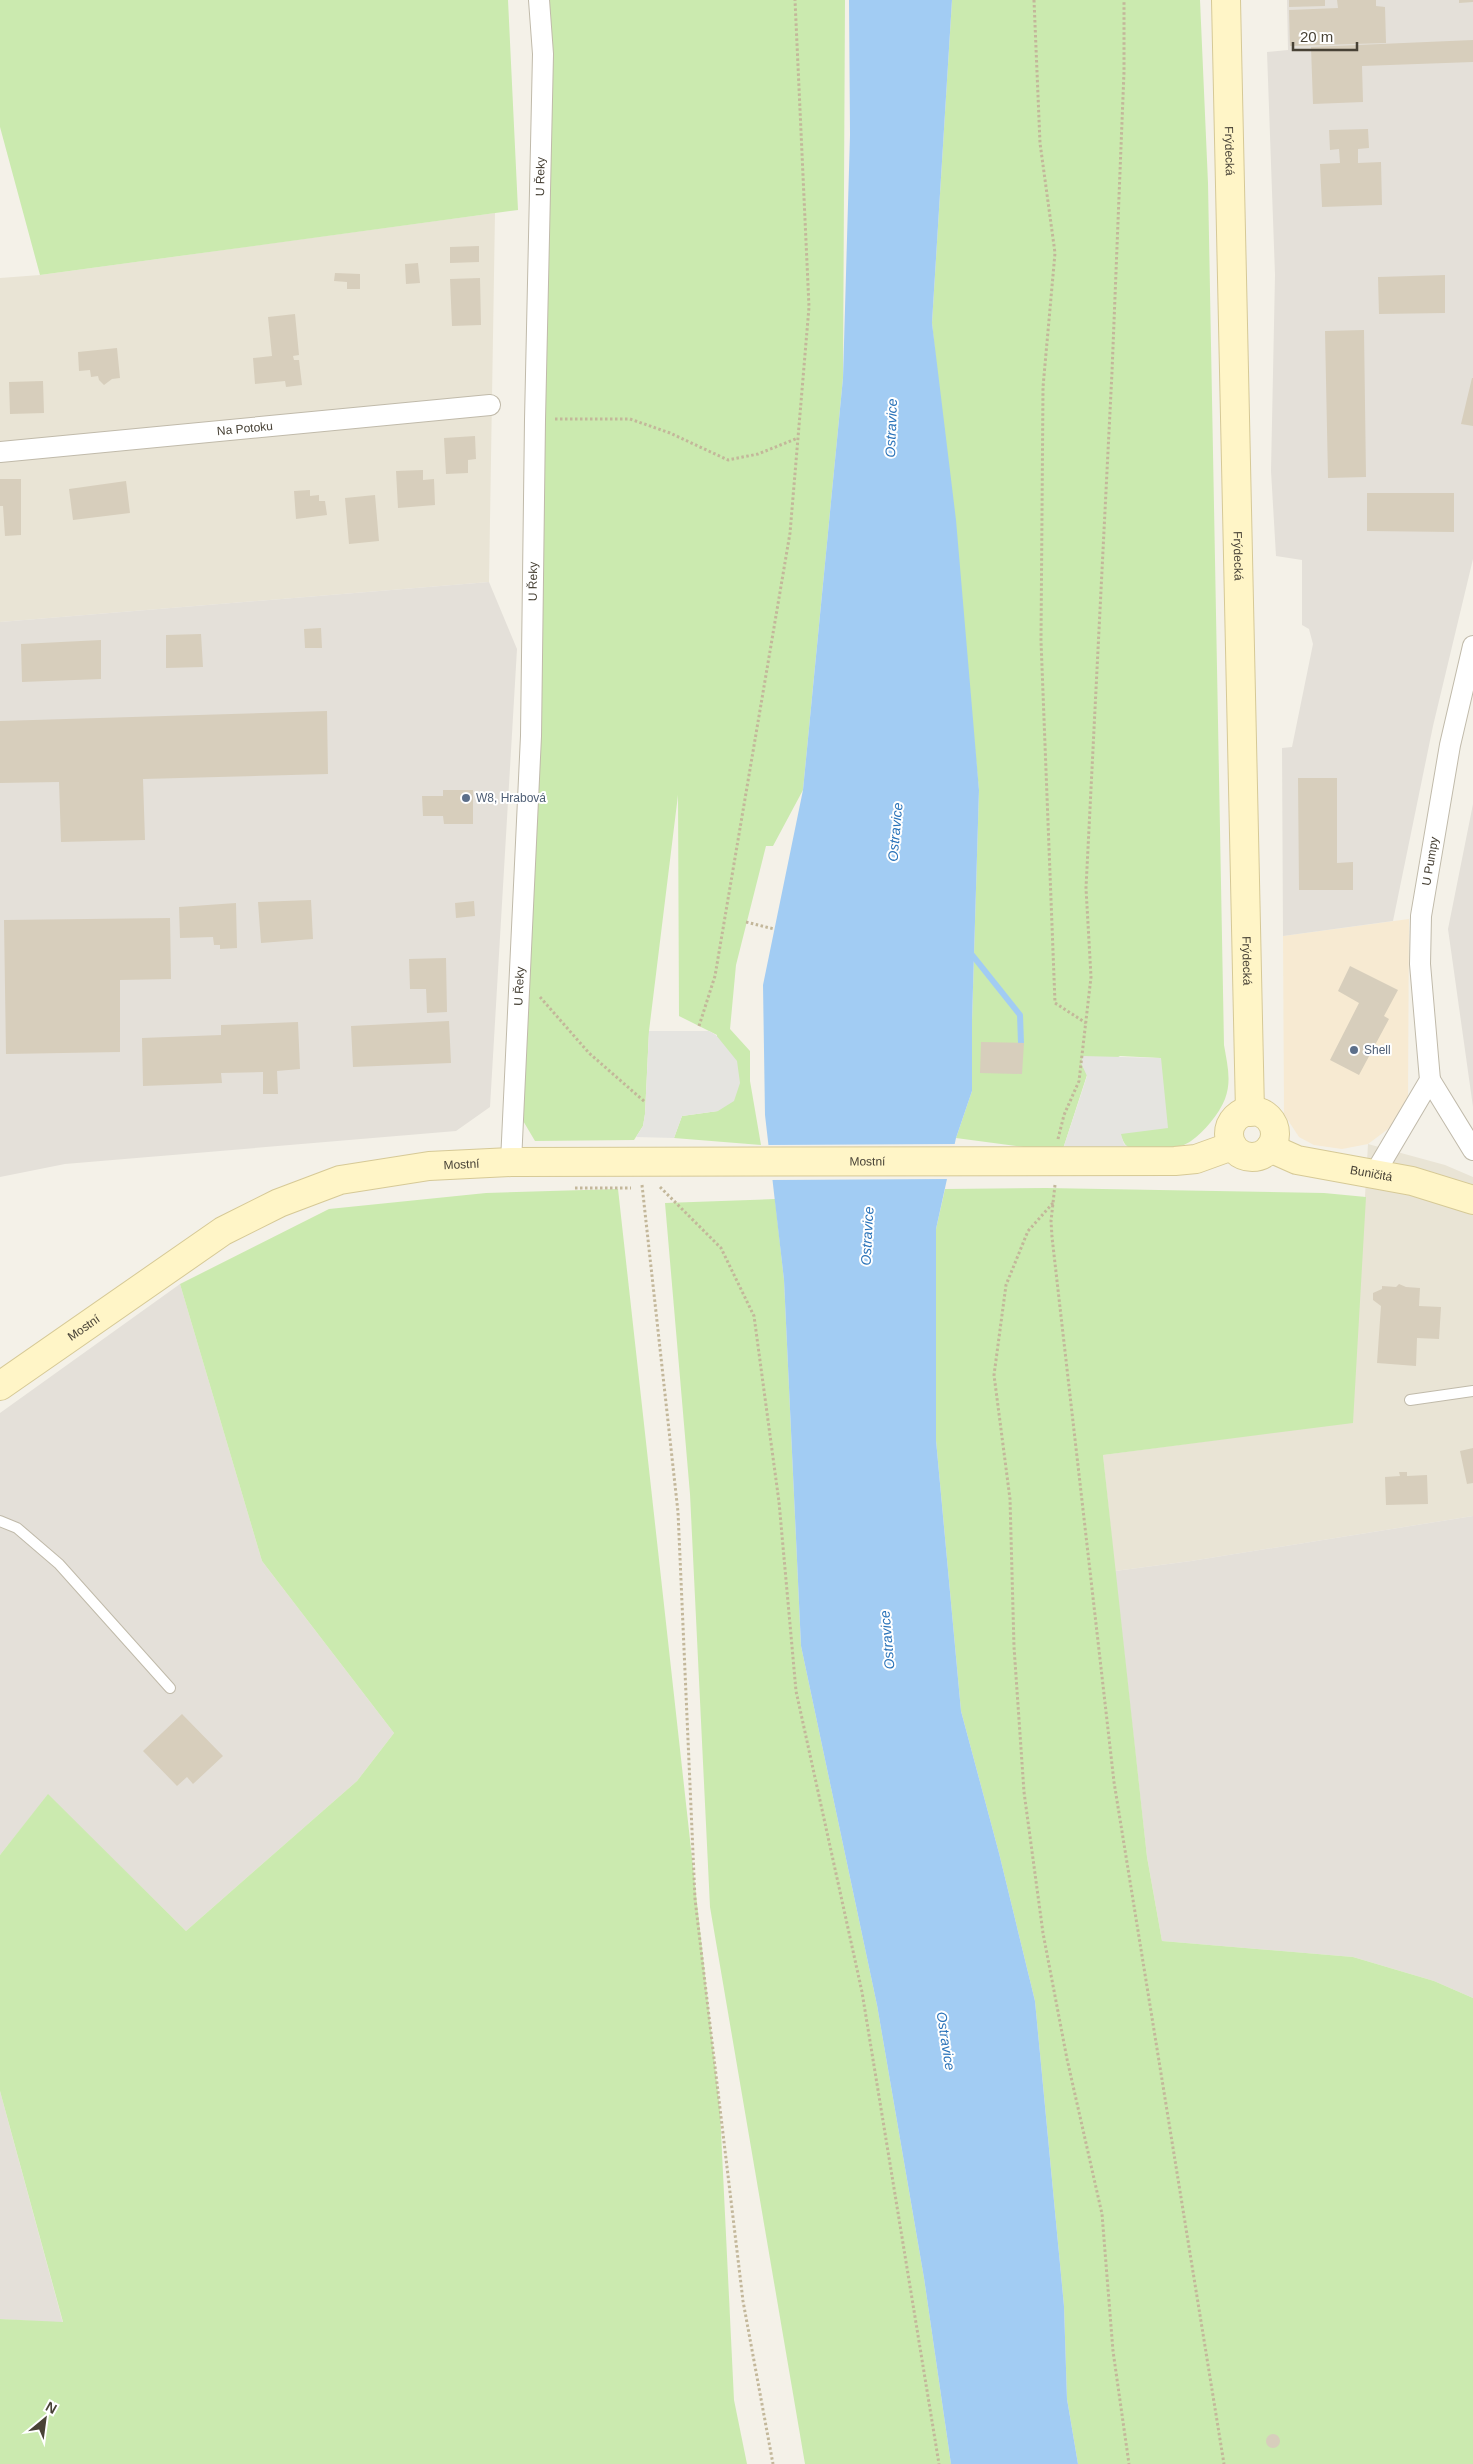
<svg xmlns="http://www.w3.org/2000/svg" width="1473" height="2464" font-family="Helvetica,sans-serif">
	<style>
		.residential { fill: #e9e4d5 }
		.commercial { fill: #f7ead2 }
		.industrial { fill: #e4e0d9 }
		.green { fill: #cbeaaf }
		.parking { fill: #e5e4e0 }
		.water { fill: #a2ccf3 }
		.pier { fill: #f4f1e8 }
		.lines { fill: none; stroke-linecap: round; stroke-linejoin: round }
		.stream { stroke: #a2ccf3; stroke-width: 6 }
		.building { fill: #d7cebc }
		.lane-casing { stroke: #c0baaa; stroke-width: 12 }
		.street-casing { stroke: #c0baaa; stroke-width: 22 }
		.secondary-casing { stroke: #d6c996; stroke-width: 30 }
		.path { stroke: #c3b79a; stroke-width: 3; stroke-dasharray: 2.5 2.5; stroke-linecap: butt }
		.lane { stroke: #fff; stroke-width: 10 }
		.street { stroke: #fff; stroke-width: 20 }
		.secondary { stroke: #fff5c7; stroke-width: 28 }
		.service-dot { fill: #5c6f8a; stroke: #fff; stroke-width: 2 }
		.labels { text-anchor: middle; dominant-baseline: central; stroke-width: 4; stroke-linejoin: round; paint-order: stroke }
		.street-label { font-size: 12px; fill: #484236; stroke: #fff }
		.service-label { font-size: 12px; fill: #4e5e75; stroke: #fff; text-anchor: start }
		.water-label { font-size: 14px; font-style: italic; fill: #2a73b9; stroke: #fff }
	</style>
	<rect width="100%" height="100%" fill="#f4f1e8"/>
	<path class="residential" d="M495 213 489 582 0 622V278L40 275Z
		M1368 1144 1445 1165 1473 1177V1516L1191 1561 1115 1571 1103 1455 1352 1422Z"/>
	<path class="commercial" d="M1409 919 1408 1100 1396 1123 1368 1144 1342 1149 1314 1145 1299 1137 1284 1114 1283 936Z"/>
	<path class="industrial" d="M1287 0H1473V559L1433 726 1393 921 1283 936 1282 748 1292 747 1313 644 1309 629 1302 625V560L1276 556 1271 471 1275 275 1267 52 1288 50Z
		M489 582 517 649 490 1107 456 1131 65 1164 0 1177V622Z
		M1473 804V1107L1448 929Z
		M180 1284 262 1561 394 1733 357 1781 186 1931 48 1795 0 1855V1413Z
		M1473 1516V1998L1434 1981 1353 1957 1162 1941 1147 1857 1115 1571 1191 1561Z
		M0 2091 7 2117 63 2323 0 2319Z"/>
	<path class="green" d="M0 0H508L518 210 40 275 0 127Z
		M539 0H845L843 378 803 790 773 846H766L736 965 730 1029 750 1051V1081L761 1145 674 1138 682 1116 718 1111 717 1035 679 1016 678 795 649 1031 645 1114 643 1126 634 1140 535 1141 522 1119Z
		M952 0H1200L1208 183 1224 1045C1227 1063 1232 1081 1225 1099 1219 1114 1204 1132 1191 1141 1180 1149 1149 1154 1135 1151 1126 1149 1123 1141 1120 1134L1160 1058 1120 1056 1087 1075 1062 1152 956 1138 972 1091V1021L979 790 932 323Z
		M1046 1188 1324 1193 1366 1197 1353 1423 1103 1455 1147 1857 1162 1941 1353 1957 1434 1981 1473 1998V2464H1078L1067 2399 1064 2306 1035 2001 999 1853 961 1711 936 1440V1229L945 1189Z
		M618 1189 720 2111 734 2400 747 2464H0V2319L63 2322 0 2091V1855L48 1794 186 1931 357 1781 394 1733 262 1561 180 1284 329 1209 486 1193Z
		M775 1199 784 1280 801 1646 877 2005 924 2278 951 2464H805L710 1907 690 1494 665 1203Z"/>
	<path class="parking" d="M649 1031H709L716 1035 737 1061 740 1083 734 1101 718 1111 682 1116 674 1138 636 1137 643 1126 645 1114Z
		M1083 1056 1161 1058 1168 1128 1121 1134 1124 1144 1134 1151 1062 1152 1087 1076 1081 1063Z"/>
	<path class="water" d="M849 0H952L932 323 956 520 979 790 972 1021V1091L956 1138 936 1229V1440L961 1711 999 1853 1035 2001 1064 2306 1067 2399 1078 2464H951L924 2278 877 2005 801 1646 784 1280 765 1115 763 985 803 790 843 378 850 135Z"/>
	<path class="pier" d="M957 1144 950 1179 770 1180 766 1145Z"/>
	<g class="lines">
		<path class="stream" d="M973 956 1020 1015 1021 1043"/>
	</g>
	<path class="building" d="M1289 0H1325V6L1289 7Z
		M1337 0H1376V6L1385 7 1386 43 1290 46 1289 10 1338 8Z
		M1459 0H1473V2L1459 3Z
		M1473 40V62L1362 66 1363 102 1313 104 1311 47Z
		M1368 129 1369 148 1358 149V163L1381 162 1382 205 1322 207 1320 164 1340 163 1339 149 1330 150 1329 130Z
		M479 246V262L450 263V247Z
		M418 263 420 283 406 284 405 264Z
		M335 273 360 274V289H347V282L334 281Z
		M1445 275V313L1379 314 1378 277Z
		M480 278 481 325 452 326 450 279Z
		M295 314 299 355 293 356 294 360H299L302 385 286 387 285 381 255 384 253 358 272 356 268 317Z
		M1364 330 1366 477 1328 478 1325 331Z
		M117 348 120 378 112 379 104 385 99 380 98 376 91 377 90 370 79 371 78 352Z
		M1472 378H1473V426L1461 424Z
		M43 381 44 413 10 414 9 382Z
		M475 436 476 459 468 460V473L446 474 444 438Z
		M423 470V480L434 479 435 505 398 508 396 471Z
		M0 479H21V535L5 536 3 506H0Z
		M126 481 130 513 73 520 69 489Z
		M310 490V496L319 495V501H325L327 515 296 519 294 491Z
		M1367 493H1454V532L1367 531Z
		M375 495 379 541 349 544 345 498Z
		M321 628 322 648H305L304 629Z
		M201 634 203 667 166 668V635Z
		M101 640V679L22 682 21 644Z
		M327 711 328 774 143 779 145 840 61 842 59 782 0 783V721Z
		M1298 778H1337V863L1353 862V890H1299Z
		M443 790H473V824H444L443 816H423L422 796H443Z
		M311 900 313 939 261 943 258 902Z
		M474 901 475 916 456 918 455 903Z
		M236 903 237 948 220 949V945H214L213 937 180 938 179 907Z
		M170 918 171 979 120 980V1052L6 1054 4 920Z
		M446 958 447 1012 427 1013 426 989H410L409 959Z
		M1350 966 1398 990 1384 1016 1389 1019 1359 1075 1330 1060 1359 1003 1338 991Z
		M449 1021 451 1063 353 1067 351 1026Z
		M298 1022 300 1069 277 1071 278 1094H263V1072L221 1073 222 1083 143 1086 142 1038 221 1035V1025Z
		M981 1042 1024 1043 1022 1074 980 1073Z
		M1399 1284 1406 1287 1420 1288 1419 1306 1441 1307 1439 1339 1417 1338 1416 1366 1377 1363 1381 1306 1373 1300V1293L1382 1289V1286L1396 1287Z
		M1473 1448V1483L1467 1484 1460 1451Z
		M1399 1472H1407V1476L1427 1475 1428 1504 1386 1505 1385 1477 1400 1476Z
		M182 1714 223 1756 193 1784 187 1777 177 1786 143 1751Z
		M1266 2441a7 7 0 1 1 14 0a7 7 0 1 1-14 0Z"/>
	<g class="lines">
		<g class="lane-casing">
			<path id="lane" d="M1410 1400 1473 1391
				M0 1521 17 1528 59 1564 170 1688"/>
		</g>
		<g class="street-casing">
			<g id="street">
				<path id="s1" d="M0 452 490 405"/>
				<path d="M1430 1080 1473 1150"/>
				<path id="s2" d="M511 1162 531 736 535 420 543 54 539 0"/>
				<path id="s3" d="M1375 1173 1430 1080 1420 964 1421 916 1450 745 1473 646"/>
			</g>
		</g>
		<g class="secondary-casing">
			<g id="secondary">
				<path id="s4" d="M1226 0 1250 1112"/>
				<circle cx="1252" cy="1134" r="23"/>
				<path id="s5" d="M1270 1148 1297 1160 1412 1181 1473 1200"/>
				<path id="s6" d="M0 1386 223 1231 279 1203 340 1180 429 1166 511 1162 1175 1161 1196 1159 1232 1146"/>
			</g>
		</g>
		<path class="path" d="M1034 0 1040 143 1055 253 1043 387 1041 641 1055 1003 1086 1023
			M555 419H630L670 433 728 460 758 454 798 438
			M746 922 774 929
			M540 997 589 1053 645 1102
			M699 1026 715 976 790 533 809 307 795 0
			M1058 1139 1064 1115 1079 1081 1091 977 1086 888 1112 372 1124 72V0
			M642 1185 678 1512 695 1899 743 2301 773 2464
			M1055 1185 1051 1221 1052 1237 1114 1782 1224 2464
			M660 1187 721 1248 754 1316 779 1502 796 1691 862 1992 939 2464
			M575 1188H631
			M1053 1203 1028 1231 1006 1285 994 1375 1010 1499 1014 1647 1024 1792 1043 1933 1067 2059 1102 2214 1113 2351 1129 2464"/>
		<use href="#lane" class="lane"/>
		<use href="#street" class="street"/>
		<use href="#secondary" class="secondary"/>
	</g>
	<g class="service-dot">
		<circle cx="466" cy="798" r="5"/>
		<circle cx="1354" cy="1050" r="5"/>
	</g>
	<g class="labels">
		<g class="street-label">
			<text stroke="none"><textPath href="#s4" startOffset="151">Frýdecká</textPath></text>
			<text stroke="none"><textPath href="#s2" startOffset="986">U Řeky</textPath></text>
			<text stroke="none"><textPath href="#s1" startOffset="246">Na Potoku</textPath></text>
			<text stroke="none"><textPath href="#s4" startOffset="556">Frýdecká</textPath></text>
			<text stroke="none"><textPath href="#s2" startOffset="581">U Řeky</textPath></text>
			<text stroke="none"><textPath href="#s3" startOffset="328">U Pumpy</textPath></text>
			<text stroke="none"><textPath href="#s4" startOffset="961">Frýdecká</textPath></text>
			<text stroke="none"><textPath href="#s2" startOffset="176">U Řeky</textPath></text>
			<text stroke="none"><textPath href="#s6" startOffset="928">Mostní</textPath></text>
			<text stroke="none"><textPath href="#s6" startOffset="522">Mostní</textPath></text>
			<text stroke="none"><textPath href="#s5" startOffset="105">Buničitá</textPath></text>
			<text stroke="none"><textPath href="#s6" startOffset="102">Mostní</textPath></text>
		</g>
		<g class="service-label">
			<text x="476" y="798">W8, Hrabová</text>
			<text x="1364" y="1050">Shell</text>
		</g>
		<g class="water-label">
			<text transform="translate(891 428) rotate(-88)">Ostravice</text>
			<text transform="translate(895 832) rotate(-85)">Ostravice</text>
			<text transform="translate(867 1236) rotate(-87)">Ostravice</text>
			<text transform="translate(887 1640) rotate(-95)">Ostravice</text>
			<text transform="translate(946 2041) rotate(81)">Ostravice</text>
		</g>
	</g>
	<g transform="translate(45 2419) rotate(29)" stroke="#ffffff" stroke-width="4" paint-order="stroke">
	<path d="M0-4L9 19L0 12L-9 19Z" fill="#484236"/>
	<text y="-8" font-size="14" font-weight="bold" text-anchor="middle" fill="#484236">N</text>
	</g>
	<path d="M1293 42v8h64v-8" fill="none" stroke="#484236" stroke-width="2.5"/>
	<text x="1300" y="42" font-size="15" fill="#484236" stroke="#ffffff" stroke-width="4" paint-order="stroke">20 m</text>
</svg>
